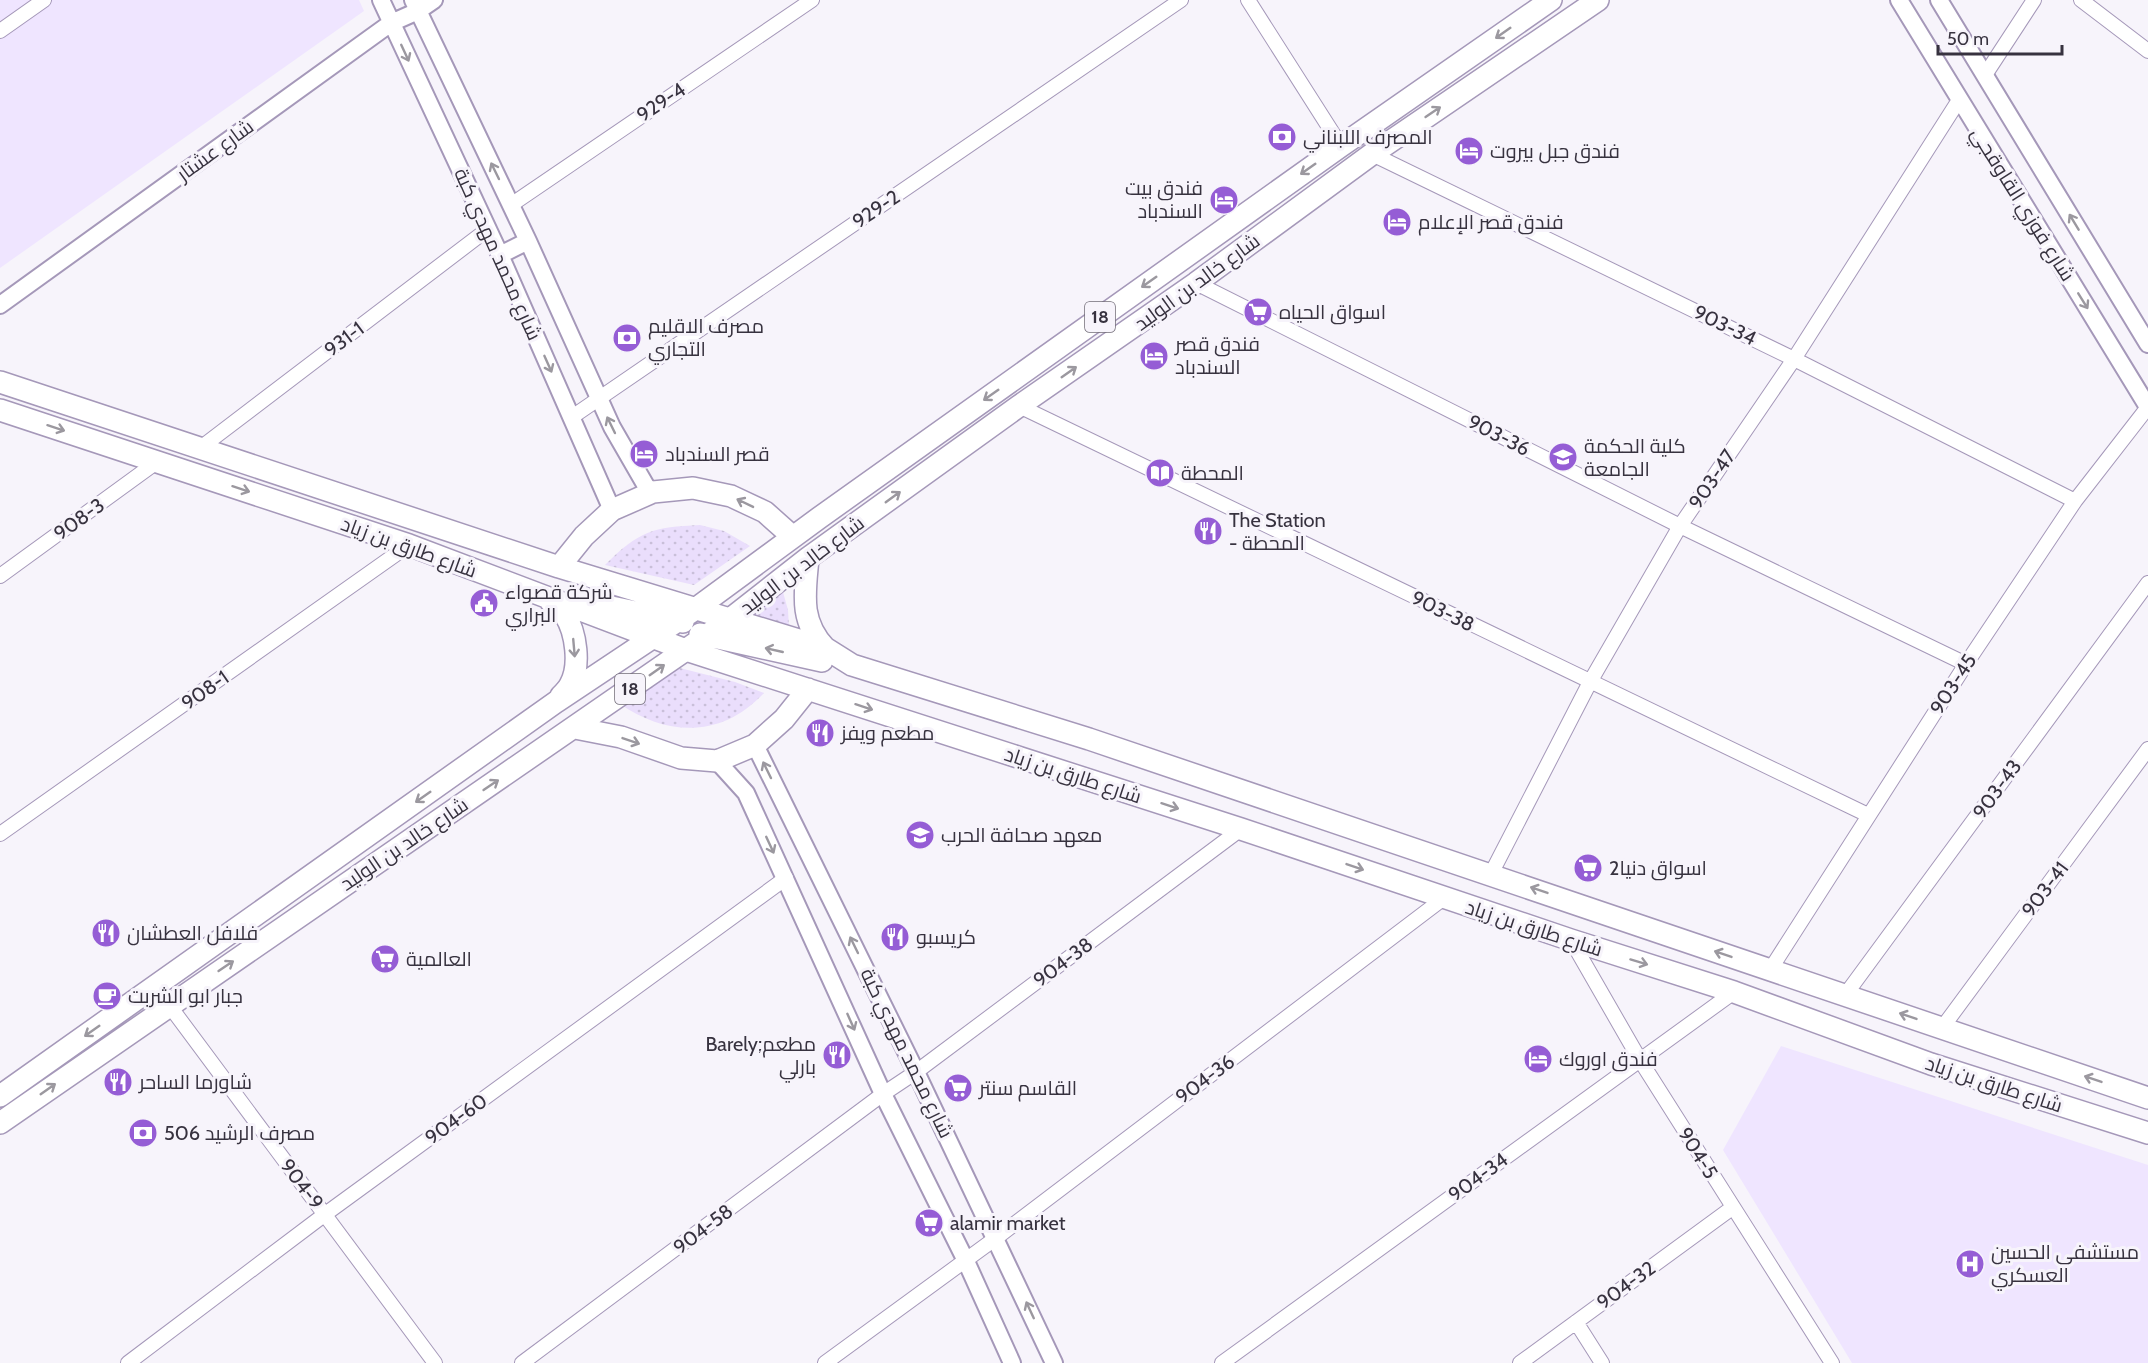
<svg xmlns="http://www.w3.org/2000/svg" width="2148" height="1363" font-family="Cabin,Cairo,sans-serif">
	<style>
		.built { fill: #efe5ff }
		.grass { fill: url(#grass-dots) }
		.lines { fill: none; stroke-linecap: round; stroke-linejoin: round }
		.minor-casing { stroke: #a598b9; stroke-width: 16 }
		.tertiary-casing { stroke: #a598b9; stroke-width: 20 }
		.primary-casing { stroke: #a598b9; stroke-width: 24 }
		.minor { stroke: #fff; stroke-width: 14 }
		.tertiary { stroke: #fff; stroke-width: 16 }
		.primary { stroke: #fff; stroke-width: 21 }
		.oneway { stroke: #9b989f }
		.labels { text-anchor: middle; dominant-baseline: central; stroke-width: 6; stroke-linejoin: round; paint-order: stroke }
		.shield { fill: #f7f4fb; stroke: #716c77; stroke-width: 1.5 }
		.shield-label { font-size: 18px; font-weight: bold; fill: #37323f }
		.street-label { font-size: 20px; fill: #37323f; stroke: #f7f4fb }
		.poi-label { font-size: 20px; fill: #37323f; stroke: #f7f4fb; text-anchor: start }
	</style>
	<defs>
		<pattern id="grass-dots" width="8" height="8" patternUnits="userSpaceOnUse" patternTransform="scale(1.5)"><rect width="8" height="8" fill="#eadefc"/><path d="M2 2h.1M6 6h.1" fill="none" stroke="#c9bfd9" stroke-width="1.8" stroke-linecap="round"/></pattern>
	</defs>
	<rect width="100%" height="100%" fill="#f7f4fb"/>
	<path class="built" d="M0 0H359L364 11 0 268Z
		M1781 1046 2148 1165V1363H1852L1723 1150Z"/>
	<path class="grass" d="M700 525 724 531 750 546 694 585 605 565C639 531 653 527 700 525Z
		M783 592 788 610 789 628 755 618 754 610Z
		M676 667 735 682 764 693C722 738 668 737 620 704Z"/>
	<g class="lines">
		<g class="minor-casing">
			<path id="minor" d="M1248 0 1341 146
				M2081 0 2148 51
				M0 31 44 0
				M1985 75 2034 0
				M1372 154 1794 359 2075 501
				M511 205 812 0
				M1196 283 1680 526 1966 664
				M1019 406 1868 815
				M572 417 1181 0
				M199 449 488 229
				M0 576 158 461
				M0 834 409 545
				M1491 874 1590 682 1680 526 1794 359 1959 100
				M1571 940 1640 1060 1832 1363
				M1770 970 1966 664 2075 501 2148 407
				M1846 994 2148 583
				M169 1005 435 1363
				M1942 1028 2148 749
				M1576 1322 1602 1363
				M128 1363 324 1215 786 878
				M522 1363 883 1094 916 1072 1241 829
				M825 1363 996 1238 1444 898
				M1222 1363 1734 992
				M1520 1363 1732 1208"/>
		</g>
		<g class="tertiary-casing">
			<path id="tertiary" d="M381 0 500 255 612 510
				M413 0 528 241 612 427 646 486 653 492
				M1899 0 2148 407
				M1939 0 2148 344
				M500 255 528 241
				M0 305 391 23 418 11 434 0
				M755 745 916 1072 1054 1363
				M717 761 746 793 883 1094 965 1259 1012 1363"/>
		</g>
		<g class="primary-casing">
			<path id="primary" d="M0 382 559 567 825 648 852 665 1089 739 2148 1098
				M0 410 409 545 686 650 1241 829 1571 940 1734 992 1931 1064 2148 1133
				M808 558C805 593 799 620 825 648
				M559 567 584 536 612 510 653 492 693 488 731 496 765 512 793 537
				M578 600 683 622
				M551 602C556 606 562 609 565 615 576 632 581 666 570 685 568 689 564 693 561 696
				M700 634 822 661
				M575 728 621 737 681 758 717 761 755 745 784 719 808 689
				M0 1096 556 702 694 610 819 518 1341 146 1551 0
				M0 1123 729 620 808 558 1019 406 1196 283 1372 154 1598 0"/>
		</g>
		<use href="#minor" class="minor"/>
		<use href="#tertiary" class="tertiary"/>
		<use href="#primary" class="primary"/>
	</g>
	<defs><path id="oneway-shaft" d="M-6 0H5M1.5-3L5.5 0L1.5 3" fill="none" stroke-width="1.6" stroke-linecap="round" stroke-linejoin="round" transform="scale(1.5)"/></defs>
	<g class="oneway">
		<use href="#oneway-shaft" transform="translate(1503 33) rotate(145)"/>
		<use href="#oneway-shaft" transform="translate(405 53) rotate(65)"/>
		<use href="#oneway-shaft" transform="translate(1433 112) rotate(-34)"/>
		<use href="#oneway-shaft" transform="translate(1308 169) rotate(145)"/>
		<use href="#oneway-shaft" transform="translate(495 171) rotate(-116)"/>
		<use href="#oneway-shaft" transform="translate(2074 222) rotate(-121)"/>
		<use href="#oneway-shaft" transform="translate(1149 282) rotate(145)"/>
		<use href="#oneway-shaft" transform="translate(2083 301) rotate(58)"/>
		<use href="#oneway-shaft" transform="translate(548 364) rotate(66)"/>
		<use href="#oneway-shaft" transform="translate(1069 372) rotate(-35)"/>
		<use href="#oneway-shaft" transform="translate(991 395) rotate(145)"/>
		<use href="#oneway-shaft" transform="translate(611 425) rotate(-116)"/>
		<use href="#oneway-shaft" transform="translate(56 428) rotate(18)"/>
		<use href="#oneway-shaft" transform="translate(241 489) rotate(18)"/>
		<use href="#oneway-shaft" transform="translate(893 497) rotate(-36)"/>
		<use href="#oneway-shaft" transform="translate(745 503) rotate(-154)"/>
		<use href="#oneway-shaft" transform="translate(574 648) rotate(85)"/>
		<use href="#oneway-shaft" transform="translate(774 650) rotate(-167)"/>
		<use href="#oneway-shaft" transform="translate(657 670) rotate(-35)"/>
		<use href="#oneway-shaft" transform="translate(864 707) rotate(18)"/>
		<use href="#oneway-shaft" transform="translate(631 741) rotate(19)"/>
		<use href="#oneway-shaft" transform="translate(767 770) rotate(-116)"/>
		<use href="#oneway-shaft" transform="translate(491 785) rotate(-34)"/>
		<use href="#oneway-shaft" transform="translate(423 797) rotate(145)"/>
		<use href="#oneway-shaft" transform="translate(1170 806) rotate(18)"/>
		<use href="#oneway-shaft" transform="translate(770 845) rotate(65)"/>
		<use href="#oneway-shaft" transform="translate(1355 867) rotate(19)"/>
		<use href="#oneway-shaft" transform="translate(1539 890) rotate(-161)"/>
		<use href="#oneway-shaft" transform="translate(854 945) rotate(-116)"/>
		<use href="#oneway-shaft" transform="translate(1723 954) rotate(-161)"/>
		<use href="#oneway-shaft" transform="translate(1639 962) rotate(17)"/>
		<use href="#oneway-shaft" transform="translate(226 966) rotate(-34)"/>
		<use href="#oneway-shaft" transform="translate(1908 1016) rotate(-161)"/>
		<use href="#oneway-shaft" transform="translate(851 1022) rotate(66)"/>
		<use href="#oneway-shaft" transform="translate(92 1031) rotate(145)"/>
		<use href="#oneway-shaft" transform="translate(2093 1079) rotate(-161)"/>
		<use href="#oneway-shaft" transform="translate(48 1089) rotate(-35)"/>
		<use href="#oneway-shaft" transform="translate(1030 1310) rotate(-115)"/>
	</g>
	<defs>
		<g id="bank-disc" transform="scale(1.5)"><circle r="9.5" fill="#955dd5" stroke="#f7f4fb"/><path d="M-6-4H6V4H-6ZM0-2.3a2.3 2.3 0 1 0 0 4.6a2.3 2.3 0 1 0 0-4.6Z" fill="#fff"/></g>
		<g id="hotel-disc" transform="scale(1.5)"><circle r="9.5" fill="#955dd5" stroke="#f7f4fb"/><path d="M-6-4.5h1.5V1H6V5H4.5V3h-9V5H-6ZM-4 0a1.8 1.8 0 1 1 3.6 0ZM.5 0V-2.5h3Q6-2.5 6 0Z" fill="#fff"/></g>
		<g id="supermarket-disc" transform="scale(1.5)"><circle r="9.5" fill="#955dd5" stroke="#f7f4fb"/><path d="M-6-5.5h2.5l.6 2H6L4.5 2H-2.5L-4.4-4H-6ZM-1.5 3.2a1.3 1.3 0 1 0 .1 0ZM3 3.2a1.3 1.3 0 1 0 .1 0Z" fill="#fff"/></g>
		<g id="university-disc" transform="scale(1.5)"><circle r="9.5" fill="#955dd5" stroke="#f7f4fb"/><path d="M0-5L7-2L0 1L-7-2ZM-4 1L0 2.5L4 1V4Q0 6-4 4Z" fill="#fff"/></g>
		<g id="library-disc" transform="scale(1.5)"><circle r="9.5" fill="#955dd5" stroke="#f7f4fb"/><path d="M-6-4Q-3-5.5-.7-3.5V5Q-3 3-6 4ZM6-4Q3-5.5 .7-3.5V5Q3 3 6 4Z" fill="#fff"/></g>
		<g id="restaurant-disc" transform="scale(1.5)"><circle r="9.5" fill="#955dd5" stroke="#f7f4fb"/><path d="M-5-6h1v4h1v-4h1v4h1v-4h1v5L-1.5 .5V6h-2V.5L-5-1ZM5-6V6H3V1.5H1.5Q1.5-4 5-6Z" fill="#fff"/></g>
		<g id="civic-disc" transform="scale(1.5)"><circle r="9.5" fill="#955dd5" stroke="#f7f4fb"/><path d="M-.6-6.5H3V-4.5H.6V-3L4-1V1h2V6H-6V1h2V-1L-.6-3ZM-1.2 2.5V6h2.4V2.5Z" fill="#fff"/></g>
		<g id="school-disc" transform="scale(1.5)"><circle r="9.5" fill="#955dd5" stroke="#f7f4fb"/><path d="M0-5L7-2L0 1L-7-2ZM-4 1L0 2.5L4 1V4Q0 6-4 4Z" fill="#fff"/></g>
		<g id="cafe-disc" transform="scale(1.5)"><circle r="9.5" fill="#955dd5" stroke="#f7f4fb"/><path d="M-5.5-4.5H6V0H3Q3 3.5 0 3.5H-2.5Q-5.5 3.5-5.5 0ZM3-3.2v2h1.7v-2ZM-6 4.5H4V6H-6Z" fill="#fff"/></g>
		<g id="hospital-disc" transform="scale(1.5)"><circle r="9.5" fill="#955dd5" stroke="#f7f4fb"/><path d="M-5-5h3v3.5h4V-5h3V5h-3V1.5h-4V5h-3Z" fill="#fff"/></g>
	</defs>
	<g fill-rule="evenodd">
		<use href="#bank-disc" x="1282" y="137"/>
		<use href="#hotel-disc" x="1469" y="151"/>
		<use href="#hotel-disc" x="1224" y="200"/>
		<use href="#hotel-disc" x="1397" y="222"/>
		<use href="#supermarket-disc" x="1258" y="312"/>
		<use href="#bank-disc" x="627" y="338"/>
		<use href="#hotel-disc" x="1154" y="356"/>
		<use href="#hotel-disc" x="644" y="454"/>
		<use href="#university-disc" x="1563" y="457"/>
		<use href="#library-disc" x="1160" y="473"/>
		<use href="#restaurant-disc" x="1208" y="531"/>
		<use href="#civic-disc" x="484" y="603"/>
		<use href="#restaurant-disc" x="820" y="733"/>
		<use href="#school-disc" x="920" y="835"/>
		<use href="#supermarket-disc" x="1588" y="868"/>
		<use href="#restaurant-disc" x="106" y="933"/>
		<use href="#restaurant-disc" x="895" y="937"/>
		<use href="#supermarket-disc" x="385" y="959"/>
		<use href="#cafe-disc" x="107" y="996"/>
		<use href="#restaurant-disc" x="837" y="1055"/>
		<use href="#hotel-disc" x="1538" y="1059"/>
		<use href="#restaurant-disc" x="118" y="1082"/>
		<use href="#supermarket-disc" x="958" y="1088"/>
		<use href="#bank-disc" x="143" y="1133"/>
		<use href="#supermarket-disc" x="929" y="1223"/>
		<use href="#hospital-disc" x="1970" y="1264"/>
	</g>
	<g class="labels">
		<g class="shield">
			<rect x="1085" y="302" width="30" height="30" rx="4.5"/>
			<rect x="615" y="674" width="30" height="30" rx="4.5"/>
		</g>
		<g class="shield-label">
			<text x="1100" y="317">18</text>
			<text x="630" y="689">18</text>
		</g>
		<g class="street-label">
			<text transform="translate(661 102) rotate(-34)">929-4</text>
			<text transform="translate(215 150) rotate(-36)">شارع عشتار</text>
			<text transform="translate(2023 204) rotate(58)">شارع فوزي القاوقجي</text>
			<text transform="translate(876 209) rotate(-34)">929-2</text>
			<text transform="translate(498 254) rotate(66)">شارع محمد مهدي كبة</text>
			<text transform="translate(1197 282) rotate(-36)">شارع خالد بن الوليد</text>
			<text transform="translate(1725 325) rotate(26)">903-34</text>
			<text transform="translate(344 339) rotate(-37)">931-1</text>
			<text transform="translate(1499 435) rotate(27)">903-36</text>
			<text transform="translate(1712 479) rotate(-56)">903-47</text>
			<text transform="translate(79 519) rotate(-36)">908-3</text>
			<text transform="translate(409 547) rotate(20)">شارع طارق بن زياد</text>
			<text transform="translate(802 565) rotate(-37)">شارع خالد بن الوليد</text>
			<text transform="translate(1443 611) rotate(26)">903-38</text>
			<text transform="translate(1953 684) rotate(-57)">903-45</text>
			<text transform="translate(205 690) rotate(-35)">908-1</text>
			<text transform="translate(1073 775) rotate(18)">شارع طارق بن زياد</text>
			<text transform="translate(1997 789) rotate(-54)">903-43</text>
			<text transform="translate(404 844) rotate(-34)">شارع خالد بن الوليد</text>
			<text transform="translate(2045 889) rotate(-53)">903-41</text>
			<text transform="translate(1534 928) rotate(18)">شارع طارق بن زياد</text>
			<text transform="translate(1063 962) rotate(-37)">904-38</text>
			<text transform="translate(907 1053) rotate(64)">شارع محمد مهدي كبة</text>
			<text transform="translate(1205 1079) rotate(-37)">904-36</text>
			<text transform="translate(1994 1084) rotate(18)">شارع طارق بن زياد</text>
			<text transform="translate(456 1119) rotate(-36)">904-60</text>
			<text transform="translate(1698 1153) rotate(58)">904-5</text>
			<text transform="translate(1478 1177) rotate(-36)">904-34</text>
			<text transform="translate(302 1184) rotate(53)">904-9</text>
			<text transform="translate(703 1229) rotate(-37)">904-58</text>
			<text transform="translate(1626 1285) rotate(-36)">904-32</text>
		</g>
		<g class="poi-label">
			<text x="1303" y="137">المصرف اللبناني</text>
			<text x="1490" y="151">فندق جبل بيروت</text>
			<text x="1203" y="188" text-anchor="end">فندق بيت<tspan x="1203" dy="23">السندباد</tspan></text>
			<text x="1418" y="222">فندق قصر الإعلام</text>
			<text x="1279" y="312">اسواق الحياه</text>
			<text x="648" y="326">مصرف الاقليم<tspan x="648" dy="23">التجاري</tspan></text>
			<text x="1175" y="344">فندق قصر<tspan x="1175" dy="23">السندباد</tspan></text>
			<text x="1584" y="446">كلية الحكمة<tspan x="1584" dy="23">الجامعة</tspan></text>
			<text x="665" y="454">قصر السندباد</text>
			<text x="1181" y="473">المحطة</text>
			<text x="1229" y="520">The Station<tspan x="1229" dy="23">- المحطة</tspan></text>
			<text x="505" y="592">شركة قصواء<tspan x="505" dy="23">البراري</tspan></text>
			<text x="841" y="733">مطعم ويفز</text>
			<text x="941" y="835">معهد صحافة الحرب</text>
			<text x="1609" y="868">اسواق دنيا2</text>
			<text x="127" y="933">فلافل العطشان</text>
			<text x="916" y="937">كريسبو</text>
			<text x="406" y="959">العالمية</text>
			<text x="128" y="996">جبار ابو الشربت</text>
			<text x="816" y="1044" text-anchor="end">Barely;مطعم<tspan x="816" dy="23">بارلي</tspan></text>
			<text x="1559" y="1059">فندق اوروك</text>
			<text x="139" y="1082">شاورما الساحر</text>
			<text x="979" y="1088">القاسم سنتر</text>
			<text x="164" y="1133">مصرف الرشيد 506</text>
			<text x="950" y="1223">alamir market</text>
			<text x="1991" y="1252">مستشفى الحسين<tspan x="1991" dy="23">العسكري</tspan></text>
		</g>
	</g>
	<path d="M1938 45v9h124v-9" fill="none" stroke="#37323f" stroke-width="3"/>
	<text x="1947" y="45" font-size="18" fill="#37323f" stroke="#f7f4fb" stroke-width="4.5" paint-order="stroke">50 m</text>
</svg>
